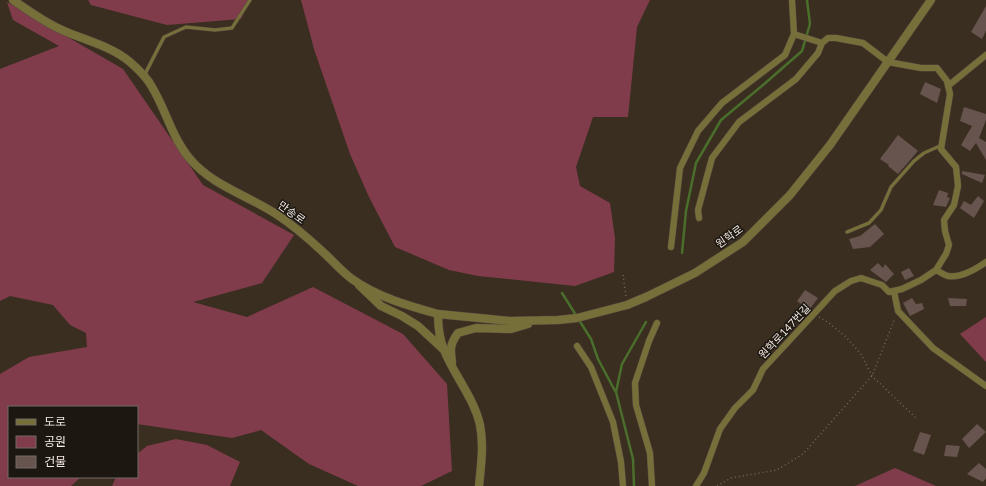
<svg xmlns="http://www.w3.org/2000/svg" width="986" height="486" font-family="Lato,'Noto Sans KR',sans-serif">
	<style>
		.green { fill: #813c4c }
		.lines { fill: none; stroke-linecap: round; stroke-linejoin: round }
		.stream { stroke: #4a6e2b; stroke-width: 2.5 }
		.building { fill: #68544e }
		.service-casing { stroke: #574c3f; stroke-width: 4 }
		.minor-casing { stroke: #574c3f; stroke-width: 7 }
		.tertiary-casing { stroke: #574c3f; stroke-width: 9 }
		.path { stroke: #71675a; stroke-width: 1.5; stroke-dasharray: 1 3; stroke-linecap: butt }
		.service { stroke: #776f3a; stroke-width: 3 }
		.minor { stroke: #776f3a; stroke-width: 6 }
		.tertiary { stroke: #776f3a; stroke-width: 8 }
		.labels { text-anchor: middle; dominant-baseline: central; stroke-width: 3; stroke-linejoin: round; paint-order: stroke }
		.street-label { font-size: 11px; fill: #f2eae1; stroke: #1c1711 }
	</style>
	<rect width="100%" height="100%" fill="#3a2e20"/>
	<path class="green" d="M88 0H250L241 19 167 25 91 5Z
		M301 0H650L637 27 628 117H593L576 167 580 186 610 203 615 238 614 272 575 286 478 276 449 270 395 247 369 197 350 154 314 49Z
		M7 2 123 69 203 185 294 235 262 283 193 302 247 317 313 287 403 334 447 384 452 471 421 486H358L309 464 261 430 232 438 137 424V407H9V477H81L71 486H0V374L29 357 87 347 86 333 70 325 53 305 10 296 0 301V69L59 46 13 20Z
		M986 317V362L960 334Z
		M176 439 207 445 240 462 230 486H112L116 477H137V454L147 446Z
		M895 468 936 486H855Z"/>
	<g class="lines">
		<path class="stream" d="M682 253 686 211 696 163 721 120 763 85 802 51 810 24 807 0
			M562 293 591 339 598 359 615 391
			M634 486 633 459 616 392 622 364 646 322"/>
	</g>
	<path class="building" d="M986 6V31L982 39 971 32Z
		M925 82 941 89 937 103 920 94Z
		M964 107 986 114V120L979 138 986 142V160L976 143 970 151 961 145 972 126 960 121Z
		M898 135 918 151 898 174 888 166 889 165 880 159Z
		M962 171 985 175 982 183 962 174Z
		M939 190 948 193 947 197 950 198 946 207 933 205Z
		M978 196 984 201 974 218 960 208 964 201 971 205Z
		M875 224 884 234 870 247 853 249 849 239 860 236Z
		M878 263 883 268 885 264 894 274 886 282 870 270Z
		M909 268 914 276 905 280 901 272Z
		M805 290 818 298 809 310 797 301Z
		M912 298 916 304 922 303 924 309 910 316 903 303Z
		M948 298 967 299 966 306H950Z
		M977 424 986 432 969 448 962 439Z
		M920 432 931 435 924 455 913 451Z
		M946 445 960 446 957 457 944 456Z
		M979 463 986 469V478L983 482 967 474Z"/>
	<g class="lines">
		<g class="service-casing">
			<path id="service" d="M145 74 164 37 186 27 215 30 232 28 250 0
				M847 232 869 223 881 210 891 187 914 161 924 153 942 145"/>
		</g>
		<g class="minor-casing">
			<path id="minor" d="M794 34 822 43
				M948 86 986 55
				M699 218 698 210 712 158 739 122 796 79 818 53 822 43
				M671 247 680 168 698 131 722 103 785 55 794 34 792 0
				M936 270C940 272 944 275 948 276 961 278 976 269 986 262
				M894 291 898 311 933 348 986 386
				M577 346 591 367 613 422 621 462 623 486
				M652 486 650 453 636 405 635 383 649 341 657 323
				M696 486 704 473 720 429 735 408 753 390 763 369 835 291 851 281 861 278 882 285 889 292 902 289 921 280 936 270 946 254 949 245 945 231 944 220 954 205 958 186 956 167 941 149 950 94 947 81 937 68H921L888 62 863 43 836 38H828L822 43"/>
		</g>
		<g class="tertiary-casing">
			<path id="tertiary" d="M13 0C29 11 44 22 62 30 84 40 111 46 130 62 138 69 147 77 152 87 166 110 172 138 190 159 213 186 247 195 276 214 293 225 308 238 323 252 333 261 341 271 352 279 377 297 409 306 438 314 438 326 439 338 444 350 454 375 474 398 480 425 484 445 481 466 479 486
				M359 285 381 306 402 316 418 326 443 349
				M438 314 511 321 558 320 577 318 627 305 646 297 695 273 743 242 790 195 830 145 931 0
				M452 362C450 349 450 344 458 333L476 328 511 329 528 324"/>
		</g>
		<path class="path" d="M623 275 626 297
			M819 317 829 323 846 337 861 354 872 376 916 418
			M717 486 731 478 777 470 803 454 872 376 895 318"/>
		<use href="#service" class="service"/>
		<use href="#minor" class="minor"/>
		<use href="#tertiary" class="tertiary"/>
	</g>
	<g class="labels">
		<g class="street-label">
			<text transform="translate(292 212) rotate(36)">만송로</text>
			<text transform="translate(729 236) rotate(-36)">원학로</text>
			<text transform="translate(784 331) rotate(-47)">원학로147번길</text>
		</g>
	</g>
	<rect x="8" y="406" width="130" height="72" fill="#1c1711" stroke="#726b64"/>
	<rect x="16" y="419" width="20" height="6" fill="#776f3a" stroke="#726b64"/>
	<text x="44" y="426" font-size="12" fill="#f2eae1">도로</text>
	<rect x="16" y="436" width="20" height="12" fill="#813c4c" stroke="#726b64"/>
	<text x="44" y="446" font-size="12" fill="#f2eae1">공원</text>
	<rect x="16" y="456" width="20" height="12" fill="#68544e" stroke="#726b64"/>
	<text x="44" y="466" font-size="12" fill="#f2eae1">건물</text>
</svg>
